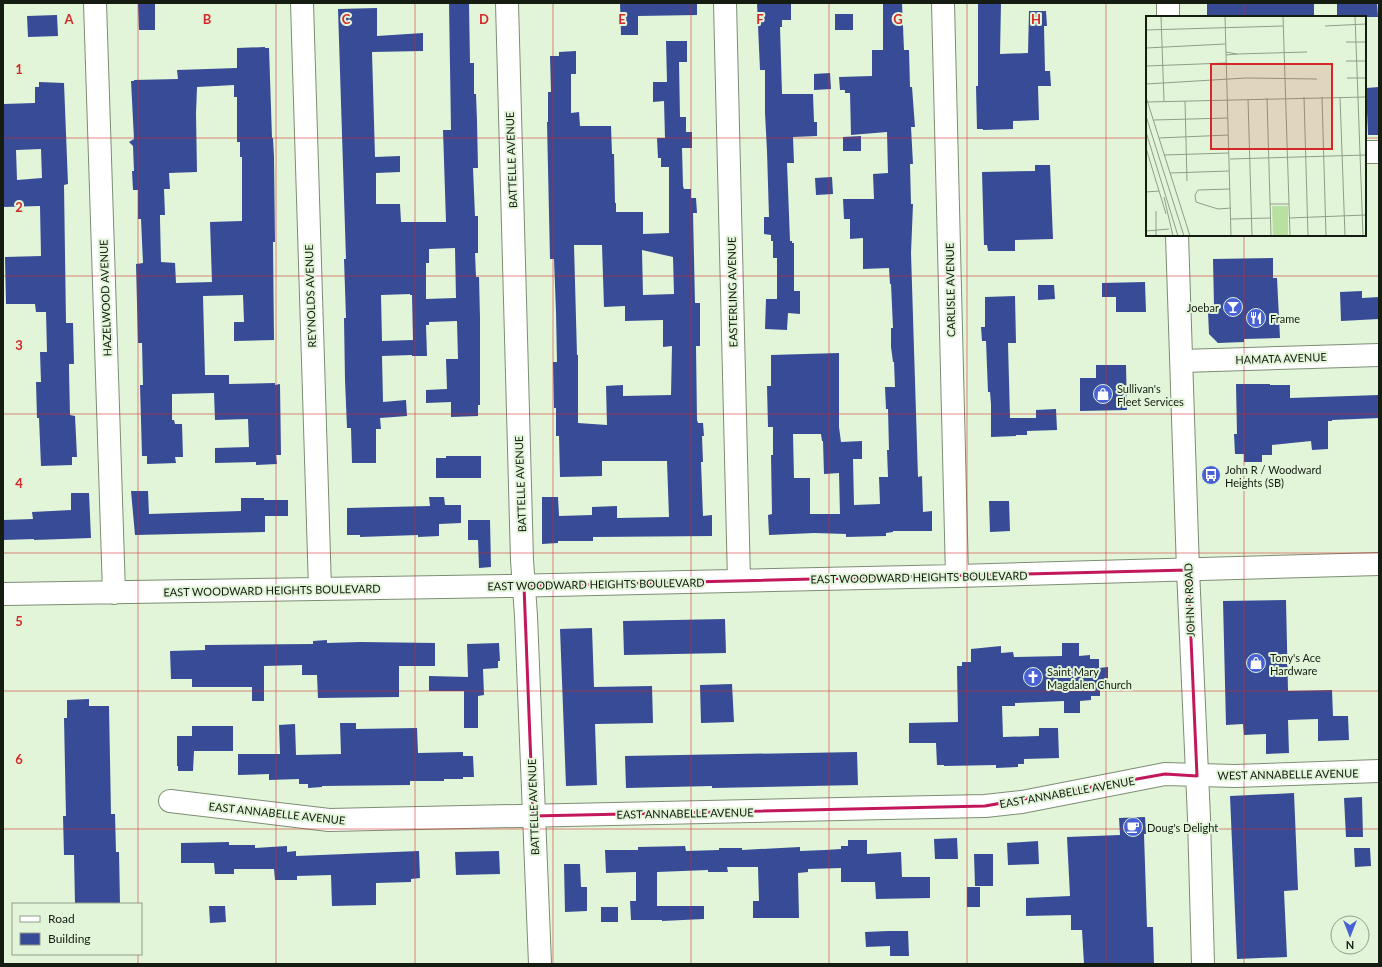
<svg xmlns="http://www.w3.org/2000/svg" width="1382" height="967" font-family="Lato,sans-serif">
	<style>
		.building { fill: #384b96; fill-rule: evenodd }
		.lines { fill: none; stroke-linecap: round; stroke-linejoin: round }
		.minor-casing { stroke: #7d8d74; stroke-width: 24 }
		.major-casing { stroke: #7d8d74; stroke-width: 24 }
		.minor { stroke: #fff; stroke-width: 22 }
		.major { stroke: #fff; stroke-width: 22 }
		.marked { fill: none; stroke: #c2185b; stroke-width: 3; stroke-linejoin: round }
		.grid { fill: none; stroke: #d62828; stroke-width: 1; stroke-opacity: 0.55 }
		.labels { text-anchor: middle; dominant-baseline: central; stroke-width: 4; stroke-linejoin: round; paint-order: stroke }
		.street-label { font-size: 11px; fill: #151c12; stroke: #e2f5d9 }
		.poi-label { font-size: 11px; fill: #151c12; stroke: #e2f5d9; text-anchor: start }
		.inset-road { fill: none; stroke: #909e89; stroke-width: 1 }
		.view { fill: #d62828; fill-opacity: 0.15; stroke: #d62828; stroke-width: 2 }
		.inset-edge { fill: none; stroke: #151c12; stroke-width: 2 }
		.grid-label { font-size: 13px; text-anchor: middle; font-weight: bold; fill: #d62828; stroke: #e2f5d9; stroke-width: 4; stroke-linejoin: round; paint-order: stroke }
	</style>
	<rect width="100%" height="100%" fill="#e2f5d9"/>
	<path class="building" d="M138 3H155V30H139Z
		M449 3H469L470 63H474V94H476L477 121 478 168H473L475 216H478V253H475L476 277H479L480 318V405H478V416L451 417V402L426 403V390L447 389 446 359H458L457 321 429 322V325H426L427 356H412V355L382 356 383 402 406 400 407 416 380 418 381 429H376V463H352L351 428H347L345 380 344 318H346L344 259H346L338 9 377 8V36L423 33V51L372 52 375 157 400 156V172L376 173V204H400L401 222H446L443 130H451ZM455 248 456 298 426 299V263H429V249ZM410 294V295H412L413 340 382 341 381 295Z
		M620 3H697V15L638 16V35H621Z
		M757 3H791V20H782V27H780L782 94H813L814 122H817V136L793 137 794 163H787L790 241H792V243H794V291H800V314L788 313 787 330 765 329 766 299H777V258H773V241H771V235L764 234V217H769L767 151 765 113V70H760Z
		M883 3H902L904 50H909L910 87H912L915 127H911L913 164H910L911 204H913L911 253 918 477 922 476 923 512 932 511V531H893V532L886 533V536L846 537V534L814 533 769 535 768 515 772 514 771 455H773V427H768L767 386H771V355L839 353V427L841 442 862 441V459H853L854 505 880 504 879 477H888L887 450H889L888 409H886L885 387H895L894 362H893L891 347V328H893L891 284H890L889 268 863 269V238L850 239V219H844L843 199H874L873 174 888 173 887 132 851 135 850 93H845V90H840L839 77 872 76V50H883ZM793 434H821L822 441H823L824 474 839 473 840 514H810V478H794Z
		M978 3H1001L1000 54 1028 53 1029 11H1046L1047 26H1044L1045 71H1050L1051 86H1038L1039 120 1013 121V129L983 130V129H977L976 86H978Z
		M1207 3H1314V15L1207 17Z
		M1337 3H1377L1378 17H1337Z
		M835 14H853V30H835Z
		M57 15 58 36 28 37 27 16Z
		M666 41H687V62H679L680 117H686V132H692V148H682L683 186 684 189H691V198H696L697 213H693L695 303H700V346H696L697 420 698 423H703L704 436H702L703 462H701L703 516 712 515V536L593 537V541H558V543L542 544V497H558L559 516 592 515V507L617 506V518L669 517 667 461H602V476L560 477 559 436H556V408H554L553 362H557L556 312 554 259H550L547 122H548V92H551L550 56H559V52L576 51V74H571V113L579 112 580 126H611L612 154H614L615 203H616V212H643V234L669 233V167H661V158H658L657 138H665L664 101 653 102V82H667ZM574 245H602L604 307 625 306V321L663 320V347L672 346 671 395 623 396V385L606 386 607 425 578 423V355H577ZM642 250 673 257 674 294 643 295Z
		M265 47V48H269L272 138H273L274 157 275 242H273L274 340 234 341V322H244L243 295 203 296 205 375H229V384L275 383V385L280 384 281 455H276L277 464 256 465V462L215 463V448L249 447 248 419 215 420 214 393 172 394V420H174L175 424H182L183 457H175L176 463 147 464V456H142L140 385H143L142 343H138L136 264 143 263 141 219H138V190H133L132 171H134L133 146 129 142 134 139 131 81H134V80L178 79 177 70 237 68V48ZM234 85V97H237V142H240V157H242V221L210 222 212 282 176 283 175 263 161 262 160 219V215H165L164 189H170L169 173 197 172 196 114 197 87Z
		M830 73 831 89 814 90V74Z
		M39 82 64 83 68 184 64 185 66 323H73L74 364H69V370L70 415 75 416 77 457H72V465L41 466 39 418H37L36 382H41L40 352H47L46 312H36L35 304H6L5 257 41 256 40 206 3 207V104L35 103V87H39ZM41 149 42 178 17 180 16 150Z
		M1379 87V135H1368L1366 88Z
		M861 136V151H843V137Z
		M1035 165H1050L1053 239 1015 240V251H988L987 245H984L982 172 1035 171Z
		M832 177 833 194 816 195 815 178Z
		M1273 258V278H1277L1280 338 1244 339V342L1218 343 1209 334 1208 312 1214 306 1213 259Z
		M1145 282 1146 312H1116V297H1102V283Z
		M1038 285H1054L1055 299 1038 300Z
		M1362 291V298L1379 297V319L1341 321 1340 292Z
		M1015 296 1016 343H1008L1010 418H1036V410L1056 409 1057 430 1027 431V435H1016V436L991 437V404L990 392H988L986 341H982L981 327H985V297Z
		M1096 365H1126L1127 410 1080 411V378H1096Z
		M1236 384H1270V385H1290V398L1379 395V418L1332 420V421H1328V449L1312 450 1311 441 1272 445V455H1262V462H1244V454H1235L1234 434H1237Z
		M446 456H481V478H436V458H446Z
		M131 491H148L149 514 241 511V498H264V500H288V516H265V532L135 535Z
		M71 493H89L91 538 34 540V539L3 540V520L33 519 32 512 71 510Z
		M429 497H444L445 505H461V523L439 524V536L418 537V535L360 537V535H347V508L430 506Z
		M989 501H1009L1010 531 990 532Z
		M468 520H490L491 567 479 568 478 540H468Z
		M1286 600 1288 691 1332 690 1333 716H1348L1349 740 1318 741V719L1288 720 1289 753 1266 754V734L1244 735 1243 724 1226 725 1223 601Z
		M725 619 726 653 624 655 623 621Z
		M592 628 594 687 652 686 653 723 595 724 597 785 566 786 560 629Z
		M327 640V643L361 642 435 643V666H399V697L318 698 317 675H302V665L264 666V701H252V687H192V679H171L170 651 205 650V645H208L313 644V641Z
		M499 643 500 661H498V668L483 669 484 695 478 696V728H464V691H429V676L468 677 467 644Z
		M1062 643H1079V656L1090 655V659H1099V668L1108 667V687H1100V696H1091V700L1080 701V713H1064V701L1015 703V706H1002L1003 737 1039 736V728H1058L1059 758 1024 759V764H1018V767L996 768V765L944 766V765H937L936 743H909V723L958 722 957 666H962V662H971V649L1001 646V653L1013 652 1014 657 1062 656Z
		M732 684 734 722 701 723 700 685Z
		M89 699V706H109L111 814H115L116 852H119L120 904H75L74 855H64L63 816H66L64 718H67V700Z
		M340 723H356V729L417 728 418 753 463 752V756H473L474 777H463V779H444V781H410V785L322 786V787L308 788V784H299V779L269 780V774L238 775V754H280L279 725 295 724 296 755 341 754Z
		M192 726H233V751H194L193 771H178V766H177V736H192Z
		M857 752 858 785 712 788V786L626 788 625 756Z
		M1294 793 1298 890 1284 891 1287 957 1237 959 1230 796Z
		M1362 797 1363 837H1346L1344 798Z
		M1145 817 1146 834H1144L1147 927H1153L1154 964H1084L1082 930H1071V915L1026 916V898L1070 896 1067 837 1120 835 1119 818Z
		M957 838 958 859H935L934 839Z
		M848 840H867V854L901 852 902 877H930V898L876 899 875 882H841V868L808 869V872L798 873 799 918H753V901H759L758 867H727L728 872H708V870L657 872V906H704V919L662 921V920H631L630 901H636V872L606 873 605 850H638V847L685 846 686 851 719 850V848H742V850L800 847V851L825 850 841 849V846H848Z
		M1038 841 1039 864 1008 865 1007 843Z
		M229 842V845H255V848L287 846V852L296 851V856L419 851 420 878 411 879V882L376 883V905L332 906 331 875 297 876V880H275L274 869H234V874H215L214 863H181V843Z
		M1354 848H1370L1371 866 1355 867Z
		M499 851 500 874 456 875 455 852Z
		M974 854H993V886H975Z
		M564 864H580L581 887H587V911L565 912Z
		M967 887H980V907H967Z
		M209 906H225L226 922 210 923Z
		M601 907H618V922H601Z
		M888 931H908L909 956H890V946L866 947 865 932Z"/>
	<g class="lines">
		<g class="minor-casing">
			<path id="minor" d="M95 3 114 593
				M302 3 320 589
				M507 3 522 560 526 616 540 964
				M725 3 739 581
				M943 3 957 576
				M1365 152H1379
				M1182 361 1379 355
				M3 594 506 586 957 576 1379 564
				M170 801 329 820 887 808 985 806 1022 802 1165 774 1235 776 1379 771"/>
		</g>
		<g class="major-casing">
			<path id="major" d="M1168 3V17
				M1177 235 1188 570 1199 818 1203 964"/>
		</g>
		<use href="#minor" class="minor"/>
		<use href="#major" class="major"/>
	</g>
	<path class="marked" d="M1188 570 1197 776 1165 774 985 806 533 816 524 586Z"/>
	<path class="grid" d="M138 3V904M276 3V964M415 3V964M553 3V964M691 3V964M829 3V964M967 3V964M1106 3V964M1244 3V17M3 138H1147M1365 138H1379M1244 235V964M3 276H1379M3 414H1379M3 553H1379M3 691H1379M3 829H1379M138 954V964"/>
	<defs>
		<g id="bar-disc" transform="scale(1)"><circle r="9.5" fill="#4861d5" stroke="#e2f5d9"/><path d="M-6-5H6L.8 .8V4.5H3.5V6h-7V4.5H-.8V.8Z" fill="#fff"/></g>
		<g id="restaurant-disc" transform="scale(1)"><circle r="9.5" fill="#4861d5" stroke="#e2f5d9"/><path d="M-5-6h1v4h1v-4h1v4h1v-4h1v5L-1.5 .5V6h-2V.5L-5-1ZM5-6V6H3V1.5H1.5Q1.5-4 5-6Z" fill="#fff"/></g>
		<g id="shop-disc" transform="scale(1)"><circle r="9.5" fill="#4861d5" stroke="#e2f5d9"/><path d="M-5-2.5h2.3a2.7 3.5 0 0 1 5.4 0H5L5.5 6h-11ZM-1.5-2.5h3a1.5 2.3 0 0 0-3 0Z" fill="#fff"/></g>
		<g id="bus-disc" transform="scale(1)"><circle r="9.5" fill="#4861d5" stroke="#e2f5d9"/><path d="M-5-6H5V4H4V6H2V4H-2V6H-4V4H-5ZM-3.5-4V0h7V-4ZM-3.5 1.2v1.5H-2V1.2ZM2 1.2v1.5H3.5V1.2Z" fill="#fff"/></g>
		<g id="church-disc" transform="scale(1)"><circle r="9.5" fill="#4861d5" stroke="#e2f5d9"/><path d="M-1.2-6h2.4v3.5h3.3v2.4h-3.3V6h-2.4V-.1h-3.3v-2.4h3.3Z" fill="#fff"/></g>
		<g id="cafe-disc" transform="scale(1)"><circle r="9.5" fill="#4861d5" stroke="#e2f5d9"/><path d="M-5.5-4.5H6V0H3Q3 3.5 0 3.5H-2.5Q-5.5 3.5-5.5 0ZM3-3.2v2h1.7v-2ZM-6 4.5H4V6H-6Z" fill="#fff"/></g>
	</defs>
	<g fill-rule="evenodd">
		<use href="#bar-disc" x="1233" y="307"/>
		<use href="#restaurant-disc" x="1256" y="318"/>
		<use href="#shop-disc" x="1103" y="394"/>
		<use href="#bus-disc" x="1211" y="475"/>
		<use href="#shop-disc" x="1256" y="663"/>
		<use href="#church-disc" x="1033" y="677"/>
		<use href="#cafe-disc" x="1133" y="827"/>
	</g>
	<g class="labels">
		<g class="street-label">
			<text transform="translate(511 160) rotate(-92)">BATTELLE AVENUE</text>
			<text transform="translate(950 290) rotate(-91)">CARLISLE AVENUE</text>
			<text transform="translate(732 292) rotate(-91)">EASTERLING AVENUE</text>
			<text transform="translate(310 296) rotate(-92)">REYNOLDS AVENUE</text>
			<text transform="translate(105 298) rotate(-92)">HAZELWOOD AVENUE</text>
			<text transform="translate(1281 358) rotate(-2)">HAMATA AVENUE</text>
			<text transform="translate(520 484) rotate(-92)">BATTELLE AVENUE</text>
			<text transform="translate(919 577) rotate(-1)">EAST WOODWARD HEIGHTS BOULEVARD</text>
			<text transform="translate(596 584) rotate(-1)">EAST WOODWARD HEIGHTS BOULEVARD</text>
			<text transform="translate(272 590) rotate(-1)">EAST WOODWARD HEIGHTS BOULEVARD</text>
			<text transform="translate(1189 600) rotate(-92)">JOHN R ROAD</text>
			<text transform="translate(1288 774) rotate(-1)">WEST ANNABELLE AVENUE</text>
			<text transform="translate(1067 792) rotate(-10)">EAST ANNABELLE AVENUE</text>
			<text transform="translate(533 807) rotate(-92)">BATTELLE AVENUE</text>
			<text transform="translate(277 813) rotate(6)">EAST ANNABELLE AVENUE</text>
			<text transform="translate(685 813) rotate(-1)">EAST ANNABELLE AVENUE</text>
		</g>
		<g class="poi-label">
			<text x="1219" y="307" text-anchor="end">Joebar</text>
			<text x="1270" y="318">Frame</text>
			<text x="1117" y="388">Sullivan's<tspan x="1117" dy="13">Fleet Services</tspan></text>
			<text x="1225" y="469">John R / Woodward<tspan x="1225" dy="13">Heights (SB)</tspan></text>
			<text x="1270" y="657">Tony's Ace<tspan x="1270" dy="13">Hardware</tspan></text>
			<text x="1047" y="671">Saint Mary<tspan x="1047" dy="13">Magdalen Church</tspan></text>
			<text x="1147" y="827">Doug's Delight</text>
		</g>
	</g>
	<g transform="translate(1146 16)">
		<rect width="220" height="220" fill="#e2f5d9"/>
		<path d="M126 190H142V219L127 220Z" fill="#b8e1a1"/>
		<path class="inset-road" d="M15 0 18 85M79 0 85 220M137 0 144 220M209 0 217 220M179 10 220 8M0 14 137 10M200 26H220M0 32 79 28M80 36 91 38 80 39M91 38 161 36M200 45H220M0 50 80 47M201 62H220M0 68 100 62 171 63M0 81 44 220M158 81 162 220M176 81 180 220M194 81 199 220M121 82 125 220M102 83 106 220M39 85 41 165M1 86 220 81M0 100 38 220M8 104 82 102M0 116 32 220M13 122 82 119M0 132 20 198M18 139 83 137M84 143 220 139M24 157 83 155M84 173 52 174 49 179 50 186 56 188 72 193 85 192M0 176 13 175M18 181 27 220M124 188H143M10 195V220M143 202 220 199M85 203 124 202M0 215 23 213"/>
		<path class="view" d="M65 48H186V133H65Z"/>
		<rect width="220" height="220" class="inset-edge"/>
	</g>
	<g class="grid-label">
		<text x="69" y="24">A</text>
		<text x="207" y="24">B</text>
		<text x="346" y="24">C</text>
		<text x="484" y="24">D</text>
		<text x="622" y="24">E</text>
		<text x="760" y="24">F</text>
		<text x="898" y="24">G</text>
		<text x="1036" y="24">H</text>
		<text x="19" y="74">1</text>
		<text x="19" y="212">2</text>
		<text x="19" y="350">3</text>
		<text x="19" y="488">4</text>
		<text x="19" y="626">5</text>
		<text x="19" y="764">6</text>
	</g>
	<rect width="1382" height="967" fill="none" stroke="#151c12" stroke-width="8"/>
	<rect x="12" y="903" width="130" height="52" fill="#e2f5d9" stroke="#909e89"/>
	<rect x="20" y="916" width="20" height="6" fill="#ffffff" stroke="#909e89"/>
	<text x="48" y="923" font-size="12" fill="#151c12">Road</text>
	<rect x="20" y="933" width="20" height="12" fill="#384b96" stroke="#909e89"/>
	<text x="48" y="943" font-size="12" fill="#151c12">Building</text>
	<g transform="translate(1350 935) rotate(180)"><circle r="19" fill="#e2f5d9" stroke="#909e89"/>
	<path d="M0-3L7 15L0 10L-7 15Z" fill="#4861d5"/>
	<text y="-6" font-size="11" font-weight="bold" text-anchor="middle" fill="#151c12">N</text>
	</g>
</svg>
